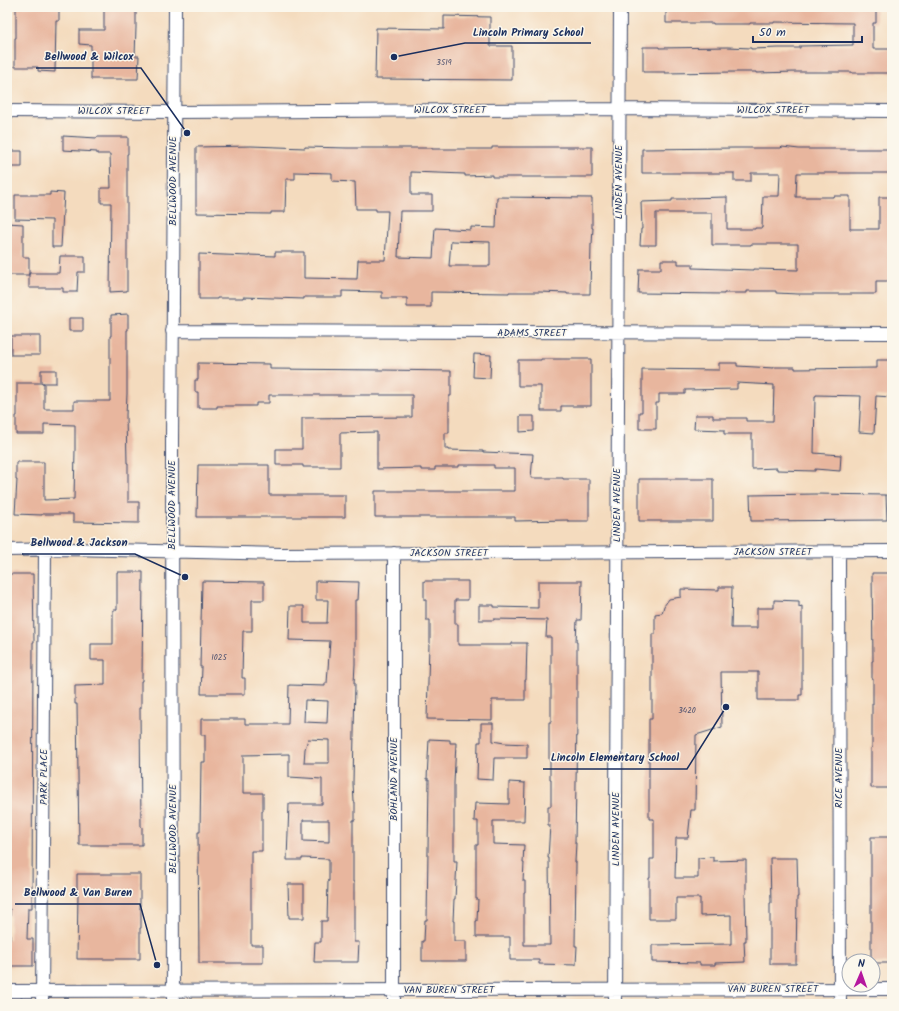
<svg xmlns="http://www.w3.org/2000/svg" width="899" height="1011" font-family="Kalam,sans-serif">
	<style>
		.building { fill: #e8b69e; fill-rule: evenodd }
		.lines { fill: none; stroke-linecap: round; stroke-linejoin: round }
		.minor-casing { stroke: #3c496c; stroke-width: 14 }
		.minor { stroke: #fff; stroke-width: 12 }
		.labels { text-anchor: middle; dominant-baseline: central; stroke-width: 3; stroke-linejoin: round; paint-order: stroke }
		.number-label { font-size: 8px; fill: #4e516e }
		.street-label { font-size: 10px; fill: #1b2f5e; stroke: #fbf7ec }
		.leader { fill: none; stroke: #1b2f5e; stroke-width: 1.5 }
		.callout-dot { fill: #1b2f5e; stroke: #fbf7ec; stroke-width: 1.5 }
		.callout-label { font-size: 11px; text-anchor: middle; font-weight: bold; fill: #1b2f5e; stroke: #fbf7ec; stroke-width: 3; stroke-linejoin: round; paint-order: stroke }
	</style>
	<rect width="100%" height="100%" fill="#fbf7ec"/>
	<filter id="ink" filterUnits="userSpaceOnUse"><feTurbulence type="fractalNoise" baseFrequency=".025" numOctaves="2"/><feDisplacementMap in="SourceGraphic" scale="8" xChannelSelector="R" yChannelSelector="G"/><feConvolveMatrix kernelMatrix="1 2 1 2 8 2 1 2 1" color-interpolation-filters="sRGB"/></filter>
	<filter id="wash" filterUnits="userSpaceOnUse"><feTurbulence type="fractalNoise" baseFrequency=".012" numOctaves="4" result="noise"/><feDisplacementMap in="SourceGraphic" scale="16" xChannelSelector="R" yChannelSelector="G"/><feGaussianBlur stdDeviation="0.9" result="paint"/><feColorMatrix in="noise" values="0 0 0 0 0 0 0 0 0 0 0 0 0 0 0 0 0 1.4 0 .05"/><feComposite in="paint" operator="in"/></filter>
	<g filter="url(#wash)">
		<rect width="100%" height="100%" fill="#f4dbbe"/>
		<g id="blocks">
			<path class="building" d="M16 7H59V21H56L55 72 38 71V67H15V38H16Z
				M104 7H136V27L135 56H139L138 79H91V45L79 44V30H104Z
				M666 7H681V8L759 9V7H876V23H873V49H892V73H852V72H796L756 73V72H734L665 73V72H643V47H659V48L728 47 751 48V49L779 48H800V46L853 45V23L774 22V23H750V24H713V23H666Z
				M444 16 490 17V46H512V80L375 79 376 28 444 29Z
				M63 136 97 138V137H128V154H127V291L110 292 111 203H101V188H111L110 154H97V152L63 150Z
				M251 146 305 148V147L347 148H432V149H492V147H592V177H492V175L465 176V174L411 172V195H432V211H400L398 257 433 258 435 228 471 230V227L496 228 497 197 592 198V228H593L592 244H591L590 294H567V293L540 292H509V293L431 292V307H407V298H382V292L342 291V297H304V299L243 297V298H217V299H199V254L249 256V255L275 256V252H304V278L357 279 358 260H385L388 211H376V209H356L355 182 332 181V173L295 172V179H286L285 212H271V214L196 213V147ZM451 241 490 242V266H449Z
				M782 147 799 149H892V173H797L796 197H834V196H850V229H879V197H892V281H876V294H798L776 293V291H747V293H724V294L638 293 639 269H661V260H678V264H693V268L753 270V269L798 270V244H751V245H712V213H656V245H640L641 229H642L641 202 672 201V199H686V198L727 197V229H755V228H762L763 196H779L780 173H751V181H734V173H642V149L735 148H781Z
				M7 151H22V167H7Z
				M50 192 64 193 61 247H52V220L15 219V195H50Z
				M7 223 23 224V257H29V275H7Z
				M60 256H85V272H78L77 292H63V288H29V273H59Z
				M128 314V330H127V394L126 415 127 463H128V502H139V523L73 522V514H42V515L15 514 17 480H16V462H44V500L74 499 75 449V425L44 424V434H16V416H17V383H44V409H74V401H110V336H111V315Z
				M69 318H83V331H69Z
				M11 336H40V355H11Z
				M474 354 491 355 490 378 473 377Z
				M541 359H591V406H561V411H541V386H518V360H541Z
				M877 360H892V397L876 396 874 433 859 432 861 396 816 395V396H815L814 453 841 455 840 471 815 469V471L777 470V468L752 469V434H724V430L694 429 695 415H713V418H746V421H773L774 385 737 383V389L685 390V394H659V403H656V429H639V412H642V369L719 370V363H737V366L774 368V367H795V369L877 368Z
				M198 363 270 364V369L384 370 451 371V396H449V433H445V449H449V450L483 451V452L533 454 531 478H563V479H589V521H568V520L515 521V517H375V491H515V468H494V465H459V467H435V470H421V468L377 469V432L340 433V467H303V465H276V449H302V418L412 417V395H269V403H256V406H217V408H198V392H195V380H198Z
				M41 370H56V383H41Z
				M520 416H534V431L520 432Z
				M198 465H269V495H345V517H197Z
				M639 479H713V521H639Z
				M815 494 886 495 887 520 751 521 750 495Z
				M117 572H143L142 681H141V708H140L141 827H142V845H79L77 704H75V686L105 685V660H91V644H113V610H117Z
				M872 573H892V788H871V748H872V704H873V679H872V661H873Z
				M7 574H33L34 642H33L32 908H28L27 939H33V966H7V939H10V909H7Z
				M202 581 264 582V600H252V631H243L242 678H245V694H201L202 667H200Z
				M316 581 359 582 358 600H355V664L354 683H355L353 783 354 802H355V820H353V882H354V942H359L358 962H314L315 942H321V921H327L328 881H329V859L302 858V860H287L289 804H322V779L289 777V754L243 755V793H263V811H262V851H251V945H263V963H199L198 832H200L201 762H205V735H201V719H245V724H288L289 685 325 686V683H327L330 641 289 640 290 606H304V623H327L328 600H316ZM305 700 328 701 327 723 304 722ZM308 739 329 740V763H304L305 749ZM303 820H329V842L303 841Z
				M424 581H468V600H455V624H458V645H512V643H527L526 680H525V700H492V720L427 719 429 644H430V620H426V600H424Z
				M538 581H582L581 620H577L576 642H577V723L575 843H576L575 862H576L575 946H577L576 965 539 964V960H510V937H476V921H477L478 899H476V845H478V821H474L475 803 509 804V782L525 783 524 821H493V844L524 845 523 863H524L523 881H525V893H524V945H550L549 858H548L550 825H548V806H551V779H550V760H549V722H551V637H546L547 620 494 619V620H479V605H494V607L538 608Z
				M719 587H732L731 628H757V608H774V600L799 601V607L802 606V695H799V700H758V672H721L722 727 696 735 695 810H691L688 838H676L675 878H698V858L713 857V861L746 860V894H745L746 941H744L745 962 715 963V965H700V963L652 962V945L731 944V915L700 916V898H676V919H649V878H650V859H654V819H649V719H652V634H655V614L662 613 664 606 669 599 681 597V589L719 590Z
				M481 723H493V741L504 743 527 744V758H494L493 780 477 779 478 742H481Z
				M429 739 450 740V743H456L454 783V861H457L455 899H454L453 921H454V941H466V961H422V941H424L425 920H427L429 779H427Z
				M871 837H892V963H873V961H871Z
				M770 858H797L798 897H797L796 964H770V903H771Z
				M77 874H140V909H141V928H140V959H77L78 893H77Z
				M288 884H304V918H289Z"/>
		</g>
	</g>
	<g filter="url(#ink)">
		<use href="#blocks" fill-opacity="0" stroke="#3c496c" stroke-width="1"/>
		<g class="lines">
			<g class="minor-casing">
				<path id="minor" d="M7 111 174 112 619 109 892 111
					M172 331 892 333
					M7 550 69 549 281 554 892 551
					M839 552 840 1004
					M394 553V1004
					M7 991 892 989
					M42 1004 45 550
					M173 1004 172 441 175 7
					M615 1004 620 7"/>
			</g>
			<use href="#minor" class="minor"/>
		</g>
	</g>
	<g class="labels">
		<g class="number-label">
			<text x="444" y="62">3519</text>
			<text x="219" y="657">1025</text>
			<text x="687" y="710">3420</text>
		</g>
		<g class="street-label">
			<text x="450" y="110">WILCOX STREET</text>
			<text x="773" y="110">WILCOX STREET</text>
			<text x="114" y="111">WILCOX STREET</text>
			<text transform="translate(173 181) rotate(-90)">BELLWOOD AVENUE</text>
			<text transform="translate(619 182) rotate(-90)">LINDEN AVENUE</text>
			<text x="532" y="333">ADAMS STREET</text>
			<text transform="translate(172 505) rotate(-90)">BELLWOOD AVENUE</text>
			<text transform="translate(617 505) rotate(-90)">LINDEN AVENUE</text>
			<text x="773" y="552">JACKSON STREET</text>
			<text x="449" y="553">JACKSON STREET</text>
			<text transform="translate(44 777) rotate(-90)">PARK PLACE</text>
			<text transform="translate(839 778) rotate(-90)">RICE AVENUE</text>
			<text transform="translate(394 779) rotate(-90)">BOHLAND AVENUE</text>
			<text transform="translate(173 829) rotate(-90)">BELLWOOD AVENUE</text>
			<text transform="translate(616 829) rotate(-90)">LINDEN AVENUE</text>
			<text x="773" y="989">VAN BUREN STREET</text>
			<text x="449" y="990">VAN BUREN STREET</text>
		</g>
	</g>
	<path class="leader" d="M394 57L465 43H591M187 133L141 68H36M185 577L135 554H22M726 707L687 769H543M157 965L140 904H15"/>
	<g class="callout-dot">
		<circle cx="394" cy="57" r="4"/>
		<circle cx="187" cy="133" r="4"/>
		<circle cx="185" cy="577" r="4"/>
		<circle cx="726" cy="707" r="4"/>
		<circle cx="157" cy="965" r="4"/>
	</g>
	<g class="callout-label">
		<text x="528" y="36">Lincoln Primary School</text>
		<text x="89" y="60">Bellwood &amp; Wilcox</text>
		<text x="79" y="546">Bellwood &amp; Jackson</text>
		<text x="615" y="761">Lincoln Elementary School</text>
		<text x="78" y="896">Bellwood &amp; Van Buren</text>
	</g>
	<rect width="899" height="1011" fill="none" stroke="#fbf7ec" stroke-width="24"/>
	<g transform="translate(861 973) rotate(2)"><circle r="19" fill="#fbf7ec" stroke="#a1a7b3"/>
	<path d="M0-3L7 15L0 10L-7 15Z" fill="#b5179e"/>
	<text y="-6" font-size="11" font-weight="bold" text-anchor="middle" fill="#1b2f5e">N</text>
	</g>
	<path d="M753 36v6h109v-6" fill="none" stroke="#1b2f5e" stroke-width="2"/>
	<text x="759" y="36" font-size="12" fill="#1b2f5e" stroke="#fbf7ec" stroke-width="3" paint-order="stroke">50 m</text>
</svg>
